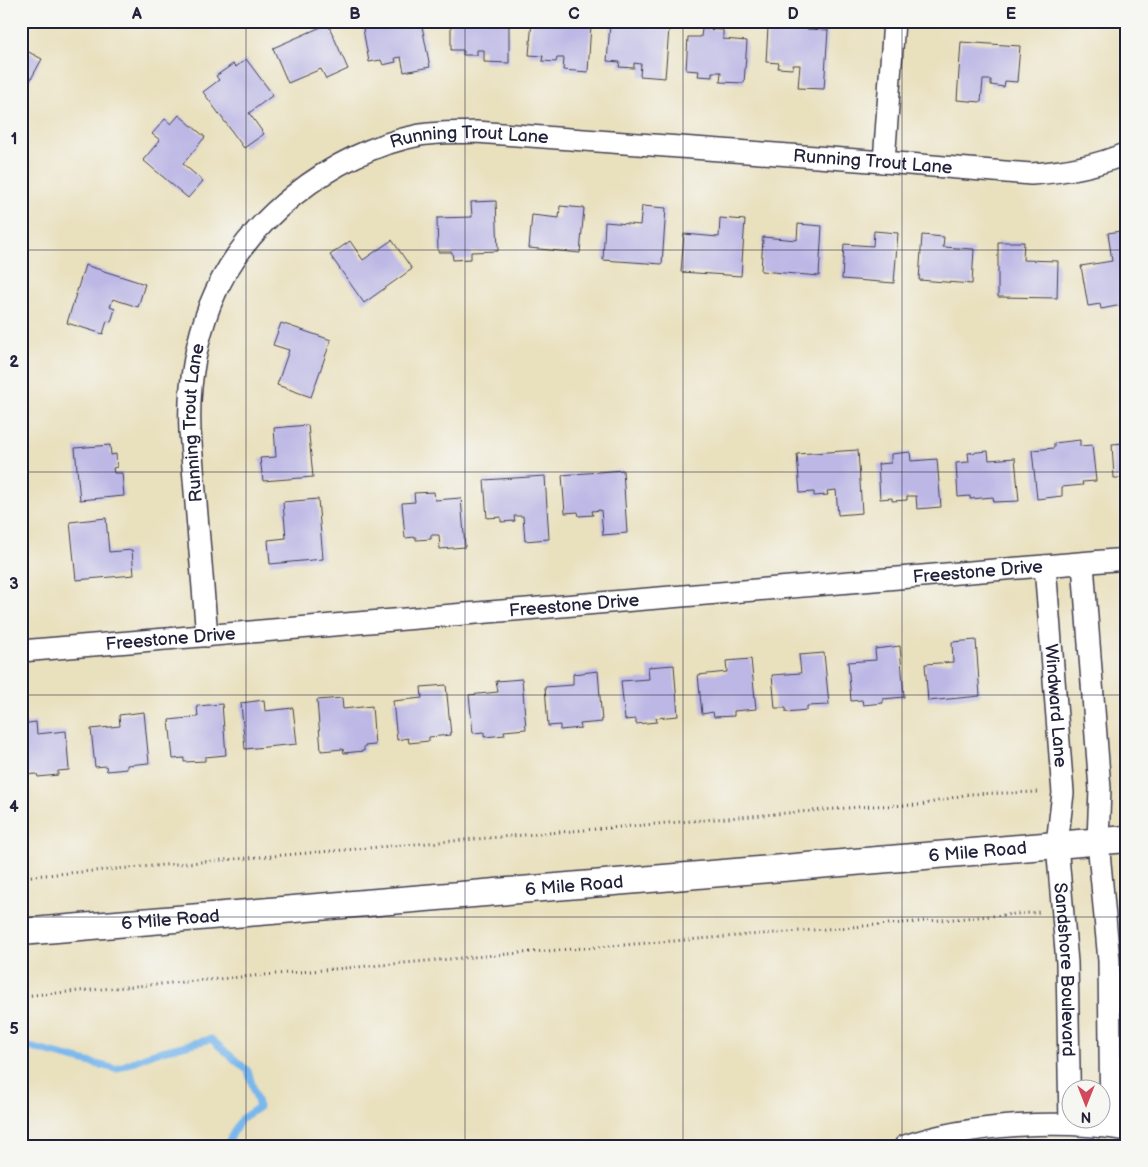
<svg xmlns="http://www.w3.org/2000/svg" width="1148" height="1167" font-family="'Balsamiq Sans',sans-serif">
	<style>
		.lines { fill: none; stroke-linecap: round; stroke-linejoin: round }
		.stream { stroke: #79b7ec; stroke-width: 7 }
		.building { fill: #bcb7e5 }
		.minor-casing { stroke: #403e4f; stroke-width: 24 }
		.tertiary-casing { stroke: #403e4f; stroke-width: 29 }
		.path { stroke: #403e4f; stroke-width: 3; stroke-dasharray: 1 4; stroke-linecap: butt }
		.minor { stroke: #fff; stroke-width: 21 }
		.tertiary { stroke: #fff; stroke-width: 26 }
		.grid { fill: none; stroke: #22223b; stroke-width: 1; stroke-opacity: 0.55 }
		.labels { text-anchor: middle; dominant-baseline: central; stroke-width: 4; stroke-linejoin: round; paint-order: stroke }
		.street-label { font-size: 18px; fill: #22223b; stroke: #f6f6f2 }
		.neatline { fill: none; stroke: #22223b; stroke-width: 2 }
		.grid-label { font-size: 16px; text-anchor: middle; font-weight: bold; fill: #22223b }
	</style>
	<rect width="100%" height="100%" fill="#f6f6f2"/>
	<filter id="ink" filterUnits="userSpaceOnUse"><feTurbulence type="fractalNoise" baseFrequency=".02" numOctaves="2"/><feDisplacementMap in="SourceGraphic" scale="10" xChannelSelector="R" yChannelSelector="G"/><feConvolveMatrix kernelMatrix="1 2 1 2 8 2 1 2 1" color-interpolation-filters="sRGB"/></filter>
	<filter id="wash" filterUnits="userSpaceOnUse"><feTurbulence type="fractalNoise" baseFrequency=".0096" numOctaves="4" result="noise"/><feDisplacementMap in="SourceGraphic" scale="20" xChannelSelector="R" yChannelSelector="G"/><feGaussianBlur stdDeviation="1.12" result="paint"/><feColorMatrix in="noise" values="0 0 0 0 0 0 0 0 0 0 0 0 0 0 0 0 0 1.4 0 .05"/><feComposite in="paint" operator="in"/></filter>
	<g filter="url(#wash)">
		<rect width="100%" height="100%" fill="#e9e0be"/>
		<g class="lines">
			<path class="stream" d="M21 1045 116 1069 154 1053 211 1039 248 1071 259 1107 241 1119 226 1146"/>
		</g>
		<g id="blocks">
			<path class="building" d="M374 21H421L430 67 404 72 401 57 395 58 396 62 383 65 381 60 369 62 363 29 375 26Z
				M451 21H509V63L484 62V50H477V55H463V50H451Z
				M532 21H570L591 24 588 72 563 70 564 58H557L556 62 542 61 543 56 529 55Z
				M622 21 648 23V28L669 29 665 78 640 76 641 64 634 63V68L619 67 620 62 607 61 610 25 622 26Z
				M781 22 807 24V29L828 30 824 89 798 88 800 65H793L792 69 778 68 779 63 766 62 768 27H781Z
				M328 24 348 69 326 79 321 69 288 83 273 48Z
				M702 29 723 30V39L747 41 744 83 720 82 721 72H712V77L698 76 699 71 686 70 688 37H701Z
				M961 42 1020 46 1017 82 1005 81 1004 87 991 85V80H983L981 102 957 100Z
				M21 48 42 59 21 97Z
				M246 59 273 95 249 113 264 134 244 148 203 92 219 80 216 76 233 64 236 67Z
				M179 115 205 137 183 164 203 181 188 198 143 160 160 140 152 134 165 119 171 124Z
				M496 201 498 251 471 252V259L453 260 452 252H438L437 218 472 217 471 202Z
				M560 206 584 208 580 253 529 248 532 215 559 218Z
				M642 206 666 208 662 264 603 260 605 222 640 225Z
				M720 218 745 220 741 276 681 272 684 234 719 237Z
				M798 224 822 226 819 276 761 271 763 237 797 240Z
				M1127 230V300L1122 301V305L1101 309 1100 304 1088 306 1081 266 1112 261 1108 233Z
				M874 231 898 233 894 283 842 279 844 244 873 246Z
				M922 235 944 237 943 247 974 249 972 284 919 280Z
				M392 240 412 269 364 303 330 255 350 241 363 260Z
				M998 242H1024L1023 260 1058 261 1057 298 998 297Z
				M85 265 145 284 138 307 113 299 110 307 115 309 111 322 107 321 103 334 67 323Z
				M281 323 331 340 311 397 277 385 289 350 273 345Z
				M308 425 313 477 263 481 260 458 276 457 274 428Z
				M1124 434H1127V478H1114L1112 444 1125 443Z
				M1080 440V446L1092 445 1096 481 1082 482 1083 485 1062 487V496L1037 499 1032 450 1054 448V443Z
				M110 445 111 455 116 454 117 467 113 468 114 473H122L124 496 80 500 75 448Z
				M858 450 862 513 838 515 836 490 827 491 828 495 814 496V492L800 493 797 454Z
				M988 451 989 460 1015 458 1019 501 994 502 993 497 970 499V496L958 497 956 463 969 462 968 453Z
				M910 452 911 461 937 459 941 507 917 509 916 496H907V500L892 501V498L880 499 878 464 891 463V454Z
				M623 470 627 533 603 535 601 510 592 511 593 515 579 516 578 512 565 513 562 475Z
				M545 476 549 539 525 541 523 516H514L515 521 501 522V517L487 518 484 480Z
				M434 492 435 500 461 498 465 547 440 549 439 535H431V539L416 540V537L405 538 402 503 415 502 414 493Z
				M318 499 323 559 270 564 268 540 286 538 283 502Z
				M106 518 109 552 132 550 134 575 76 580 70 522Z
				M976 640 980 696 928 701 925 664 953 662 952 642Z
				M900 646 904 697 883 699V703L863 705 862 700 851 701 848 662 876 660 875 649Z
				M824 653 829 705 807 706V710L786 712V708H775L772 675 801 673 799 655Z
				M751 659 756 709 734 711V716L714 717 713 712 702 714 698 675 727 672 726 661Z
				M674 665 678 716 656 718 657 722 636 724V719L625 720 621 681 649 679 648 667Z
				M598 671 602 722 580 724 581 728 560 730V725L548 726 545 687 573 685V674Z
				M522 679 526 729 504 731 505 735 484 737V732L473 733 469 695 498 692 496 681Z
				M446 685 451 735 429 737V741L409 743 408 738 397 740 393 701 422 698 421 687Z
				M342 698 343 709 372 706 375 745 364 746V751L344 753 343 749 321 751 317 700Z
				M264 700 265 711 293 708 297 744 245 749 241 703Z
				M222 704 226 755 205 757V761L184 762V758L173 759 169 720 198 717 197 706Z
				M144 712 149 763 127 765V769L107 771 106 766 95 767 91 729 120 726 119 715Z
				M36 722 37 734 66 731 69 770 58 771V775L38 777 37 774 21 775V724Z"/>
		</g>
	</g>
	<g filter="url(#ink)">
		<use href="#blocks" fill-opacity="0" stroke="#403e4f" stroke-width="1"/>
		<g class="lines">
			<g class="minor-casing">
				<g id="minor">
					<path d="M884 162 894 21"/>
					<path d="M1083 564 1100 789 1098 841 1109 961 1111 1127"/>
					<path id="s1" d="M1045 566 1063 793 1057 844 1067 963 1070 1124"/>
					<path id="s2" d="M207 636 190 431C188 388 195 345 210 305 243 221 332 152 420 135 438 132 458 133 476 132L884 162 1031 174C1064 172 1097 166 1127 153"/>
					<path id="s3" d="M21 651 1127 559"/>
					<path d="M905 1146C970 1124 1059 1119 1127 1130"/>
				</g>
			</g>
			<g class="tertiary-casing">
				<g id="tertiary">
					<path id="s4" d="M21 932 1127 839"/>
				</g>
			</g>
			<path class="path" d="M21 877 871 806 921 805 968 794 1041 792
				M21 996 508 954 1042 912"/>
			<use href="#minor" class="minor"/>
			<use href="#tertiary" class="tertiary"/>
		</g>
	</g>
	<path class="grid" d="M246 21V1146M465 21V1146M683 21V1146M902 21V1146M21 250H1127M21 472H1127M21 695H1127M21 917H1127"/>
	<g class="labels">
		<g class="street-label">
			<text stroke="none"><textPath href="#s2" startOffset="664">Running Trout Lane</textPath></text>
			<text stroke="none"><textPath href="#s2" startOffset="1069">Running Trout Lane</textPath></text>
			<text stroke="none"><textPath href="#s2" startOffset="214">Running Trout Lane</textPath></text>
			<text stroke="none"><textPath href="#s3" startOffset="960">Freestone Drive</textPath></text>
			<text stroke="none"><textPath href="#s3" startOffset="555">Freestone Drive</textPath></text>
			<text stroke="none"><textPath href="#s3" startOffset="150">Freestone Drive</textPath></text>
			<text stroke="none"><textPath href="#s1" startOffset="140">Windward Lane</textPath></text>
			<text stroke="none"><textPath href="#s4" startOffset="960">6 Mile Road</textPath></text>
			<text stroke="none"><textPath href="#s4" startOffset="555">6 Mile Road</textPath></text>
			<text stroke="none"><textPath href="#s4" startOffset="150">6 Mile Road</textPath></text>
			<text stroke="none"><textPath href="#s1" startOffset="405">Sandshore Boulevard</textPath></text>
		</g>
	</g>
	<rect width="1148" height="1167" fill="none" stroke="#f6f6f2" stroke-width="55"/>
	<g transform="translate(1086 1104) rotate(180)"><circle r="24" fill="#f6f6f2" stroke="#a1a1a9"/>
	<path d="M0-4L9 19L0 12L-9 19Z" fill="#d1495b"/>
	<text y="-8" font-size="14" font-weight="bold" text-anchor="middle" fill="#22223b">N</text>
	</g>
	<rect x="28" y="28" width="1092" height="1112" class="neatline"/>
	<g class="grid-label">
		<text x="137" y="19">A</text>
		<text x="355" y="19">B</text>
		<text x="574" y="19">C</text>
		<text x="793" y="19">D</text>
		<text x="1011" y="19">E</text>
		<text x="14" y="144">1</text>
		<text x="14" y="367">2</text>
		<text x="14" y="589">3</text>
		<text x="14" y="812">4</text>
		<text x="14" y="1034">5</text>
	</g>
</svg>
